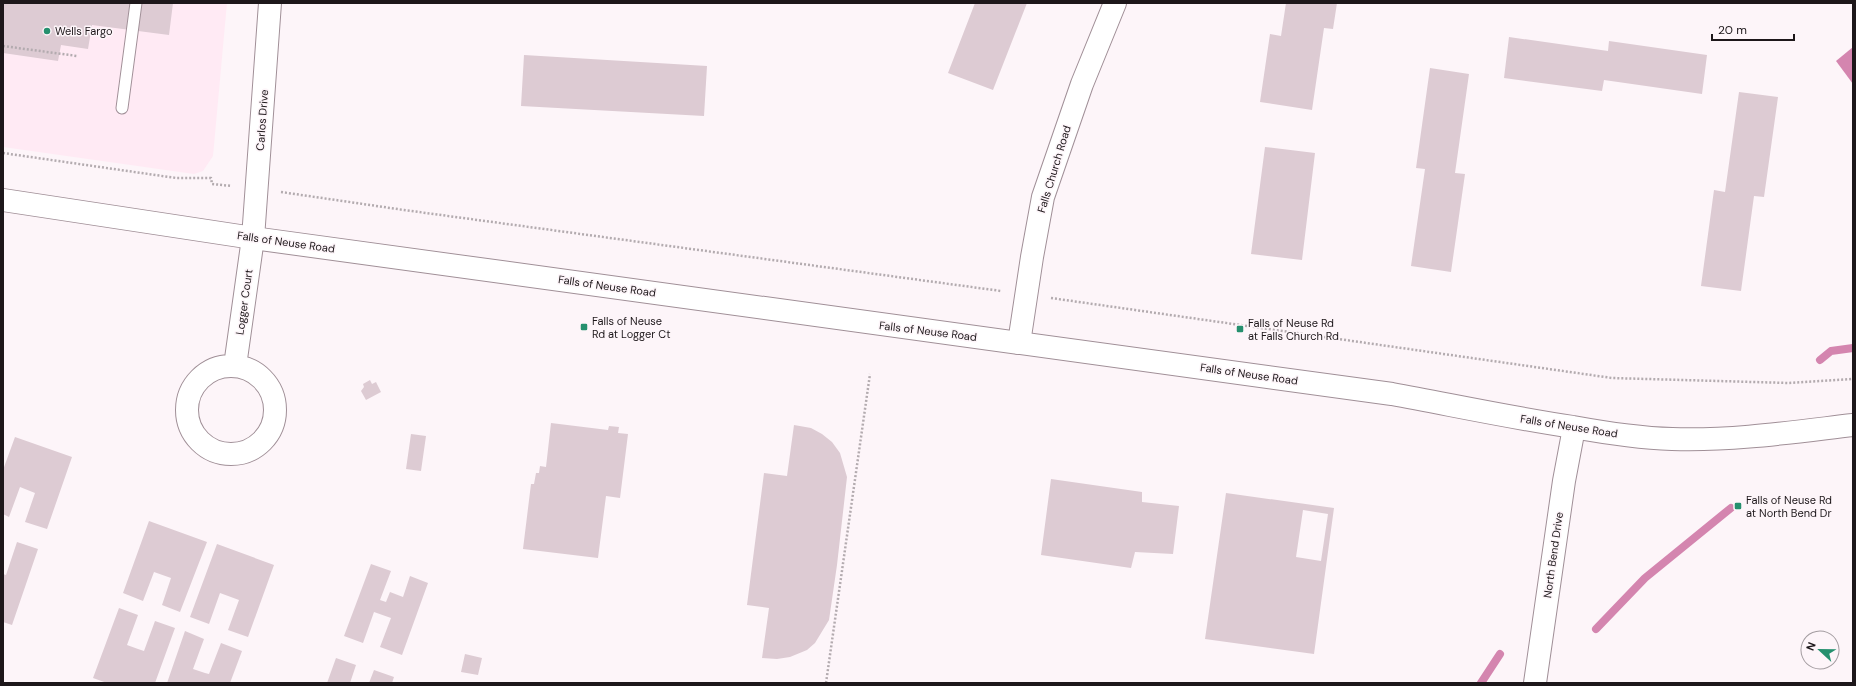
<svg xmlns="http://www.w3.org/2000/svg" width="1856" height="686" font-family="'DM Sans',sans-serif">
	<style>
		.built { fill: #ffeaf4 }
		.water { fill: #d485af }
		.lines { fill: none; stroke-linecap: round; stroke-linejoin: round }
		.stream { stroke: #d485af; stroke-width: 8 }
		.building { fill: #ddcbd3; fill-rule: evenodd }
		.service-casing { stroke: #a08f97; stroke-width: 13 }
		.minor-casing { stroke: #a08f97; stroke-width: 24 }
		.tertiary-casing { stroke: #a08f97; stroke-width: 24 }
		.primary-casing { stroke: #a08f97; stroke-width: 24 }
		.path { stroke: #b3abaf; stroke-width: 2.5; stroke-dasharray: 2 2; stroke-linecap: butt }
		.service { stroke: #fff; stroke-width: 11 }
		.minor { stroke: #fff; stroke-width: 22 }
		.tertiary { stroke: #fff; stroke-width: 22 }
		.primary { stroke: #fff; stroke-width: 22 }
		.poi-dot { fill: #25906e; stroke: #fdf5f9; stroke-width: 1.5 }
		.labels { text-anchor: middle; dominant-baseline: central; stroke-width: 3; stroke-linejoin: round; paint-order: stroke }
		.poi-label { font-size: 11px; fill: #1d171a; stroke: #fdf5f9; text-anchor: start }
		.street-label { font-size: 11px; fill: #1d171a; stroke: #fdf5f9 }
	</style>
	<rect width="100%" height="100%" fill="#fdf5f9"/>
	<path class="built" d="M3 3H227L213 156 203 171 194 174 3 147Z"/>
	<path class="water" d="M1853 47V84L1836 61Z"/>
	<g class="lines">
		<path class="stream" d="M1820 360 1831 351 1853 348
			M1596 629 1645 578 1731 508
			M1481 683 1500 654"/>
	</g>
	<path class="building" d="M3 3H173L169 35 92 25 88 49 61 45 58 61 3 53Z
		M975 3H1027L993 90 948 73Z
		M1286 3H1337L1333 29 1324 28 1312 110 1260 102 1270 34 1281 36Z
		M1509 37 1608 51 1609 41 1707 55 1702 94 1604 80 1602 91 1504 78Z
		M524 55 707 66 704 116 521 106Z
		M1430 68 1469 74 1455 173 1465 174 1451 272 1411 266 1425 169 1416 168Z
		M1739 92 1778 97 1764 197 1754 196 1741 291 1701 286 1714 190 1725 192Z
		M1265 147 1315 153 1302 260 1251 254Z
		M370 380 372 384 376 382 381 392 366 400 361 391 364 387 363 384Z
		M551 423 608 430 609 426 619 427 618 433 628 434 620 498 606 496 598 558 523 549 531 484H534L536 473H539L540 466 546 467Z
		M794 425 811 428 822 434 832 442 840 453 847 477 837 565 829 620 815 643 807 650 790 657 777 659 762 658 769 608 747 605 764 473 787 476Z
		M411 434 426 436 421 471 406 469Z
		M15 437 72 457 47 529 25 522 35 493 20 487 9 517 3 514V470Z
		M1051 479 1142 492V502L1179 506 1173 554 1135 552 1131 568 1041 555Z
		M1226 493 1334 508 1314 654 1205 639ZM1303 510 1328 514 1321 561 1296 557Z
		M149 521 207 542 180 612 162 605 171 578 154 572 143 601 123 593Z
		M17 542 38 549 12 625 3 622V574L6 575Z
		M217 544 274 565 248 637 228 630 239 600 220 593 209 624 190 617Z
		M371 564 391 571 380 600 386 602 390 592 403 597 410 576 428 583 402 655 380 647 391 618 374 612 363 643 344 636Z
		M119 608 138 615 127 645 138 649 144 651 155 621 175 628 155 683H107L93 678Z
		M185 631 204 639 193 669 205 673 209 674 221 643 242 651 230 683H167Z
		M465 654 482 658 478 675 461 672Z
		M336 658 356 665 350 683H327Z
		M374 670 394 677 392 683H369Z"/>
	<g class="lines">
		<g class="service-casing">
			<path id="service" d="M122 108 136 3"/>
		</g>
		<g class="minor-casing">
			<path id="minor" d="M1019 343 1032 257 1043 197 1082 84 1115 3
				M235 366 253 238
				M187 410a44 44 0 1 1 88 0a44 44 0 1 1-88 0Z"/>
		</g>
		<g class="tertiary-casing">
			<path id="tertiary" d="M253 238 270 3
				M1535 683 1564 481 1574 428"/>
		</g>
		<g class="primary-casing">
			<path id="primary" d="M3 200 253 238 1392 394C1452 405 1512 418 1573 427 1606 433 1639 438 1672 439 1733 441 1793 432 1853 425"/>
		</g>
		<path class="path" d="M3 46 77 56
			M3 153 176 178H211L212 184 232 186
			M281 192 404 210 1001 291
			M1051 298 1612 378 1789 383 1853 379
			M826 683 870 374"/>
		<use href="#service" class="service"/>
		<use href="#minor" class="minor"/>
		<use href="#tertiary" class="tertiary"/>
		<use href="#primary" class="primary"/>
	</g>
	<g class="poi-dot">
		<circle cx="47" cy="31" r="4"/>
		<rect x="580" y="323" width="8" height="8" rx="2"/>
		<rect x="1236" y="325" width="8" height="8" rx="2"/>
		<rect x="1734" y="502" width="8" height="8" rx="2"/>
	</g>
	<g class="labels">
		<g class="poi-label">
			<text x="55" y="31">Wells Fargo</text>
			<text x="592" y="321">Falls of Neuse<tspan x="592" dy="13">Rd at Logger Ct</tspan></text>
			<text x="1248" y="323">Falls of Neuse Rd<tspan x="1248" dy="13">at Falls Church Rd</tspan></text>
			<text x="1746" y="500">Falls of Neuse Rd<tspan x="1746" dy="13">at North Bend Dr</tspan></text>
		</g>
		<g class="street-label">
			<text transform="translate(262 120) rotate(-86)">Carlos Drive</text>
			<text transform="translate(1054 169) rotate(-73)">Falls Church Road</text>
			<text transform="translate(286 242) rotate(8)">Falls of Neuse Road</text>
			<text transform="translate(607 286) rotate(8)">Falls of Neuse Road</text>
			<text transform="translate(244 302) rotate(-82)">Logger Court</text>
			<text transform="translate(928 331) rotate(7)">Falls of Neuse Road</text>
			<text transform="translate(1249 374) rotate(8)">Falls of Neuse Road</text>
			<text transform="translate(1569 426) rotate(9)">Falls of Neuse Road</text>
			<text transform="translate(1553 555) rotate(-82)">North Bend Drive</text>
		</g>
	</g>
	<rect width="1856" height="686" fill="none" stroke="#1d171a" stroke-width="8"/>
	<g transform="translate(1820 650) rotate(292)"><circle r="19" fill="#fdf5f9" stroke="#a39ca0"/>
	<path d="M0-3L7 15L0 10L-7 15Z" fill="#25906e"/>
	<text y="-6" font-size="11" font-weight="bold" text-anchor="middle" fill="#1d171a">N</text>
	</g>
	<path d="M1712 34v6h82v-6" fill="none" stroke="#1d171a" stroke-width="2"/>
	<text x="1718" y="34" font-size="12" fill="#1d171a" stroke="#fdf5f9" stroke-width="3" paint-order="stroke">20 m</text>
</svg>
